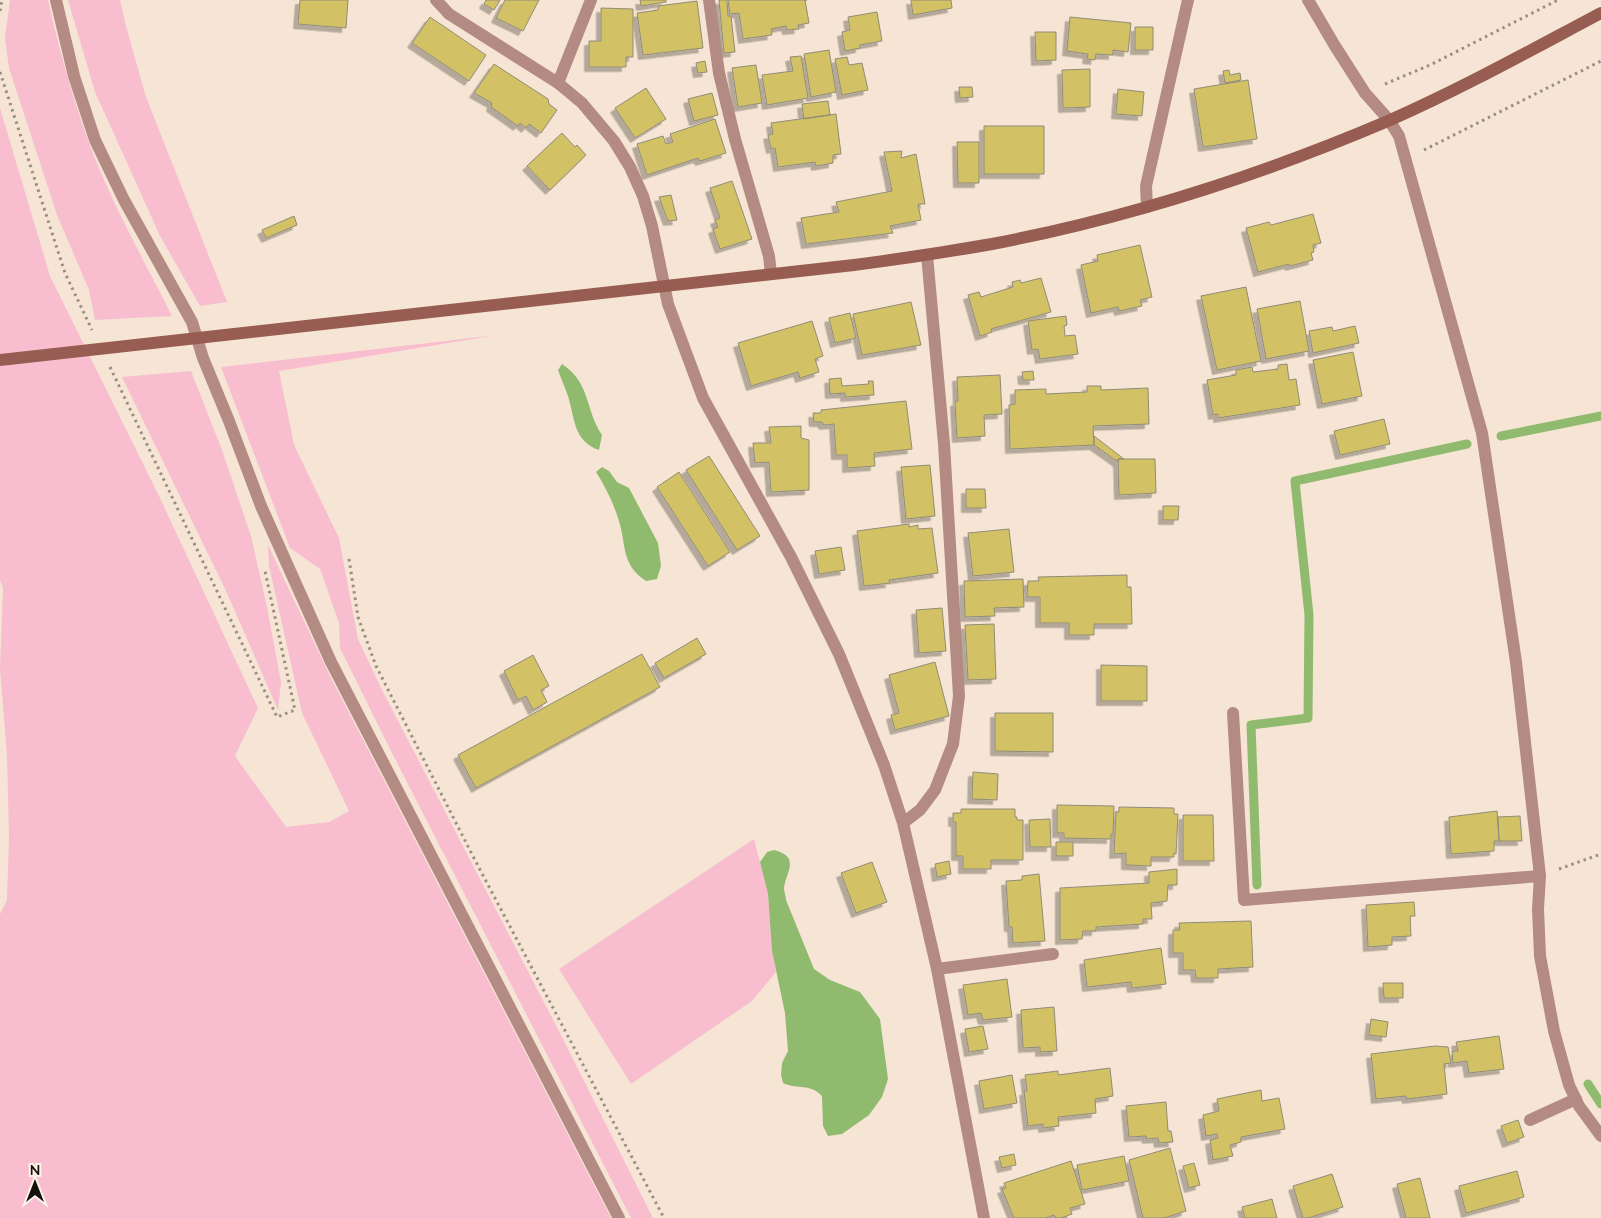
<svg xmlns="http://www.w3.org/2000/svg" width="1601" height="1218" font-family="Mulish,sans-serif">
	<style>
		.green { fill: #f8bed0 }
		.water { fill: #90bb6e }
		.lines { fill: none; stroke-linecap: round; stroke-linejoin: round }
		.stream { stroke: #90bb6e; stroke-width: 9 }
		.building { fill: #d2c165; stroke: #908c78; filter: url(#shadow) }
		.path { stroke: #9a8e82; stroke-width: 3; stroke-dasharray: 2.5 4; stroke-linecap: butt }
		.lane { stroke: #b48b83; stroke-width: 12 }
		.street { stroke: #b48b83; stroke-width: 12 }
		.secondary { stroke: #975d52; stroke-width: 12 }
	</style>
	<defs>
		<filter id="shadow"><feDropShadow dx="-4.5" dy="4.5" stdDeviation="0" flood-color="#0004"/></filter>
	</defs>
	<rect width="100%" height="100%" fill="#f6e5d4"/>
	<path class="green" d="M10 0H48C59 49 72 96 89 143 111 202 144 260 172 316L95 320 89 290 57 215 9 68 5 38Z
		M68 0H120L126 26 146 97 227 302 200 306 160 236 95 92Z
		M0 108 50 276 160 498 258 708 235 756 286 827 329 822 349 811 302 713 269 566 268 545 331 678 611 1218H0V914L7 900 9 836 7 756 0 669 3 588 0 580Z
		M497 335 279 371 294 445 339 538 358 639 381 688 562 1037 653 1218H631L393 755 340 648 339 623 320 569 290 548 221 367Z
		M191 371 222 450 251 536 267 607 281 682 278 710 227 593 122 377Z
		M754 839 768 894 772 951 776 972 752 1001 631 1084 559 969Z"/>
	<path class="water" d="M562 364C591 383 585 410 602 435L599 450C573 441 575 418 568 396 565 387 561 379 558 370Z
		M602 467 609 471 617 482 629 488 658 543 661 566 657 579 646 581C620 564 627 544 618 518 613 502 605 486 596 472Z
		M774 850C801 857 786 872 784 888 784 892 786 896 786 900L814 969 830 980 860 992 880 1019 888 1079 882 1097 869 1115 842 1134 828 1136 823 1126 822 1096C810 1083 798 1090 783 1083L781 1075 782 1063 788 1051 785 1013 772 951 768 894 760 862 767 852Z"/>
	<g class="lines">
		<path class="stream" d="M1501 436 1601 416
			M1257 885 1251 725 1308 718 1309 615 1295 481 1467 444
			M1588 1084 1601 1104"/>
	</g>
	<path class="building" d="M300 0H348L346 28 298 24Z
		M486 0H500L494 10 484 4Z
		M505 0H539L523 31 496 18Z
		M640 0H666V2L641 6Z
		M719 0H727L728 16H731L735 52 724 53Z
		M728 0H807H805L809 23 798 25 799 29 787 30 786 26 771 29 772 35 743 39 739 13 730 14Z
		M911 0H951L952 8 913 15Z
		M697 1 703 48 643 55 637 13 658 10V6Z
		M601 8 633 9V57H626V67H589V41H601Z
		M877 12 882 41 860 45V48L845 51 842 32 850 30 848 17Z
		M430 17 486 55 469 81 412 43Z
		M1070 17 1131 23 1128 52 1113 50V55L1096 54 1095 60 1087 59 1088 54 1067 51Z
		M1135 27H1153V50H1135Z
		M1035 32H1056V60L1036 61Z
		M829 50 836 92 811 97 804 54Z
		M801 56 808 98 767 105 762 75 793 71 790 57Z
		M847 57 849 65 862 63 868 90 842 95 835 59Z
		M705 61 707 72 698 73 696 63Z
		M494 64 548 99 549 104 557 110 541 133 529 124 526 128 520 123 518 126 491 107 492 103 474 93Z
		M756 65 762 103 738 107 732 68Z
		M1090 69V107L1063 108 1062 70Z
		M1229 70 1230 75 1240 73 1241 80 1225 83 1223 71Z
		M1248 80 1257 139 1203 147 1194 89Z
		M959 87H972L973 97 960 98Z
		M646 88 666 119 635 138 615 108Z
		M1118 89 1144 92 1142 116 1116 114Z
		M712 93 718 115 694 121 688 99Z
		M828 101 830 115 804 119 802 104Z
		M836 114 841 154 833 155V163L816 166 815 162 778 167 775 148 771 149 768 135 773 134 771 123Z
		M715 119 726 153 700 161 698 158 647 175 637 144 663 136 666 144 673 142 670 134Z
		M984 126H1044V174H984Z
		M562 133 575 147 577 145 586 155 550 190 527 166Z
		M957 142H979V183H958Z
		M902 151 901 158 916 154 925 204H918L921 220 890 226 893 233 806 244 801 218 839 212 836 202 892 191 884 152Z
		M732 181 752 239 720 249 713 229 718 227 715 220 720 218 710 188Z
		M671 195 677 220 668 221 659 197Z
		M1313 214 1321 243 1313 245 1314 252 1311 253 1313 260 1290 266 1289 264 1258 272 1246 228 1269 222 1271 225Z
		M294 216 297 225 266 238 262 230Z
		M1140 245 1152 297 1140 300 1142 306 1119 311 1118 307 1091 313 1081 265 1098 261 1097 255Z
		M1041 278 1051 312 991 329 992 332 980 336 968 295 979 292 981 297 1013 287 1012 282 1020 280 1021 283Z
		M1246 287 1261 361 1217 370 1201 296Z
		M1300 301 1309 351 1266 359 1257 309Z
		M911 302 921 345 862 355 853 314Z
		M850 313 856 338 835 343 829 318Z
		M1066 316 1067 325 1064 326 1065 336 1075 335 1078 354 1040 359 1038 349 1032 350 1028 321Z
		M812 321 823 356 815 359 819 372 800 378 798 372 751 386 738 343Z
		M1355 326 1359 343 1313 353 1309 331 1332 327 1333 331Z
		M1353 352 1362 396 1322 404 1313 360Z
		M1287 364 1289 380 1296 379 1300 405 1218 418V414L1213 415 1207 380 1236 375V370L1252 367 1253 372 1278 369V365Z
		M1033 371 1034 380H1023L1022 372Z
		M1000 375 1002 414 984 415 985 436 957 438 955 402 958 401 957 377Z
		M841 378 842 386 869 384 868 381H873L874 395 845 397V393L830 394 829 379Z
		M1087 386H1101V390L1148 388 1149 424 1093 426 1094 445 1010 449 1009 405 1015 404V390L1046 389V394L1087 392Z
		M906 401 912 449 874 453 875 466 847 468V455H836L834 424 824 425 822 422H814L813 413H821V410Z
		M1384 419 1390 444 1340 455 1334 431Z
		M801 426V438L809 440V490L771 492 769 462 755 463 753 443H771L769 427Z
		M1094 436 1124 459H1118V462L1094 445Z
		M709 456 760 536 737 550 686 470Z
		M1118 459H1155L1156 493 1119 495Z
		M930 465 935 516 906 519 901 467Z
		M679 472 730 552 708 566 657 487Z
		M966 489H985L986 508H966Z
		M1163 506H1179L1178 520H1163Z
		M909 524V527L918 525V529L932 528 938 573 889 580 890 583 864 586 857 531Z
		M1009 529 1014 572 973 576 968 533Z
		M841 547 845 570 819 574 815 551Z
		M1127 575V587H1131L1132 624H1094V635H1069V623H1040V597H1027L1028 581H1039L1038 577Z
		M1023 579 1024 607 994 608 995 616 965 617 964 581Z
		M942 608 946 651 919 653 916 610Z
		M994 624 996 679 968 680 965 625Z
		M697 638 706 654 664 678 655 663Z
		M642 654 660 687 476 788 458 755Z
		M533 655 549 686 541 690 547 702 533 710 526 696 518 700 504 671Z
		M935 662 949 716 895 730 891 715 899 713 889 675Z
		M1101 665 1147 666V701H1101Z
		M995 713H1053V752L995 751Z
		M973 772 998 774 997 800 972 799Z
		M1057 805 1114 806 1113 834H1111V839L1064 838V833H1057Z
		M1119 807 1174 808V814H1178L1176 854 1174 853V857H1151V866L1126 865V853L1114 854 1116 812H1119Z
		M961 809H1015V817H1017V820H1023V860H991V869H963V856H956V822H953V813H961Z
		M1497 811 1499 841H1494V851L1451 854 1449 817Z
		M1183 815H1213L1214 861H1183Z
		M1520 816 1522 841H1499L1498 817Z
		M1050 819 1051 847H1030L1029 820Z
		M1056 842H1073V856H1056Z
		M949 861 951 874 937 877 935 864Z
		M872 862 887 902 856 913 841 873Z
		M1177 869V885H1168L1167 901 1151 903 1152 919H1143V924L1096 927V931H1083L1082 939 1060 940V888L1149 883V872Z
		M1039 874 1045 941 1013 943 1012 927H1009L1006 881 1022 880V876Z
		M1414 902 1415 916H1410L1411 936 1392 937V945L1368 947 1366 905Z
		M1251 921 1253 967 1218 969V978H1196L1195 970H1183V953H1173V930H1180L1179 923Z
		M1161 948 1166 984 1132 988 1131 982 1087 987 1084 960Z
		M1007 979 1012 1017 983 1020 981 1013 968 1015 963 985Z
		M1383 983H1403V998H1384Z
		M1054 1007 1057 1051 1040 1052V1047L1023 1048 1021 1010Z
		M1371 1019 1388 1022 1386 1037 1369 1035Z
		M983 1026 988 1049 969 1052 965 1029Z
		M1499 1036 1504 1069 1469 1073 1467 1061 1453 1063 1452 1051H1458L1456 1042Z
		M1435 1046 1448 1047 1451 1063 1444 1064 1447 1094 1407 1099 1406 1096 1376 1099 1371 1054Z
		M1110 1068 1113 1096 1095 1099 1096 1113 1058 1117 1059 1126 1043 1128V1124L1028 1126 1024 1091H1027L1025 1075 1058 1071V1075Z
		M1012 1075 1017 1103 984 1109 979 1081Z
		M1261 1090 1262 1101 1279 1098 1285 1129 1241 1137V1142L1230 1145 1233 1156 1213 1160 1210 1140 1218 1138 1217 1134 1206 1136 1203 1115 1219 1111 1217 1099Z
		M1166 1102 1168 1131H1171L1173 1142 1159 1143 1158 1138 1147 1139 1146 1136 1129 1137 1126 1106Z
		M1518 1120 1524 1137 1507 1143 1501 1126Z
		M1170 1148 1186 1211 1164 1218H1143L1129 1160Z
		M1014 1154 1016 1165 1002 1168 999 1157Z
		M1124 1156 1129 1181 1082 1190 1077 1165Z
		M1071 1161 1085 1204 1070 1208 1072 1214 1061 1218H1056L1054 1215 1046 1218H1014L1002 1189 1006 1188 1004 1183Z
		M1194 1163 1200 1185 1189 1188 1183 1166Z
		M1517 1171 1524 1197 1466 1213 1459 1186Z
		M1332 1174 1343 1207 1308 1218H1303L1293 1186Z
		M1420 1178 1430 1218H1406L1397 1184Z
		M1272 1199 1277 1218H1245L1242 1207Z"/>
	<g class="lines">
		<path class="path" d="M0 11 2 0
			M0 72 65 273 92 330
			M1385 84 1430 65 1558 0
			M1424 150 1601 61
			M110 367 277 717 295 710 265 571
			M349 559 358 617 376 666 477 864 664 1218
			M1559 869 1601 854"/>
		<path class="lane" d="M709 0 719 73 735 139 769 256 771 274
			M1308 0 1335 46 1365 93 1389 120
			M558 83 591 0
			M1530 1120 1576 1099"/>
		<path class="street" d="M56 0 74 76 95 140 124 200 192 322 203 358 229 421 261 506 331 662 619 1218
			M436 0 449 14 558 83 582 103 614 141 630 167 643 196 652 226 668 304 703 398 791 557 839 654 884 765 903 823 937 969 984 1218
			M1389 120 1399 136 1482 433 1516 662 1540 876 1538 909 1540 956 1554 1031 1569 1085 1579 1106 1601 1136
			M1147 207 1146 186 1188 0
			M1233 713 1244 900 1540 876
			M903 823 920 810 935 790 953 744 959 696 944 444 927 255
			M937 969 1053 954"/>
		<path class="secondary" d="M0 360 854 265C901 259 947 252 992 244 1128 218 1261 175 1388 121 1461 89 1531 50 1601 13"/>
	</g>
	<g transform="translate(35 1183)" stroke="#fef3e9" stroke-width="4" paint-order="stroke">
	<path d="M0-4L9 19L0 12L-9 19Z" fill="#16100b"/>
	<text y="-8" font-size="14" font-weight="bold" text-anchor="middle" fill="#16100b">N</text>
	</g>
</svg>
